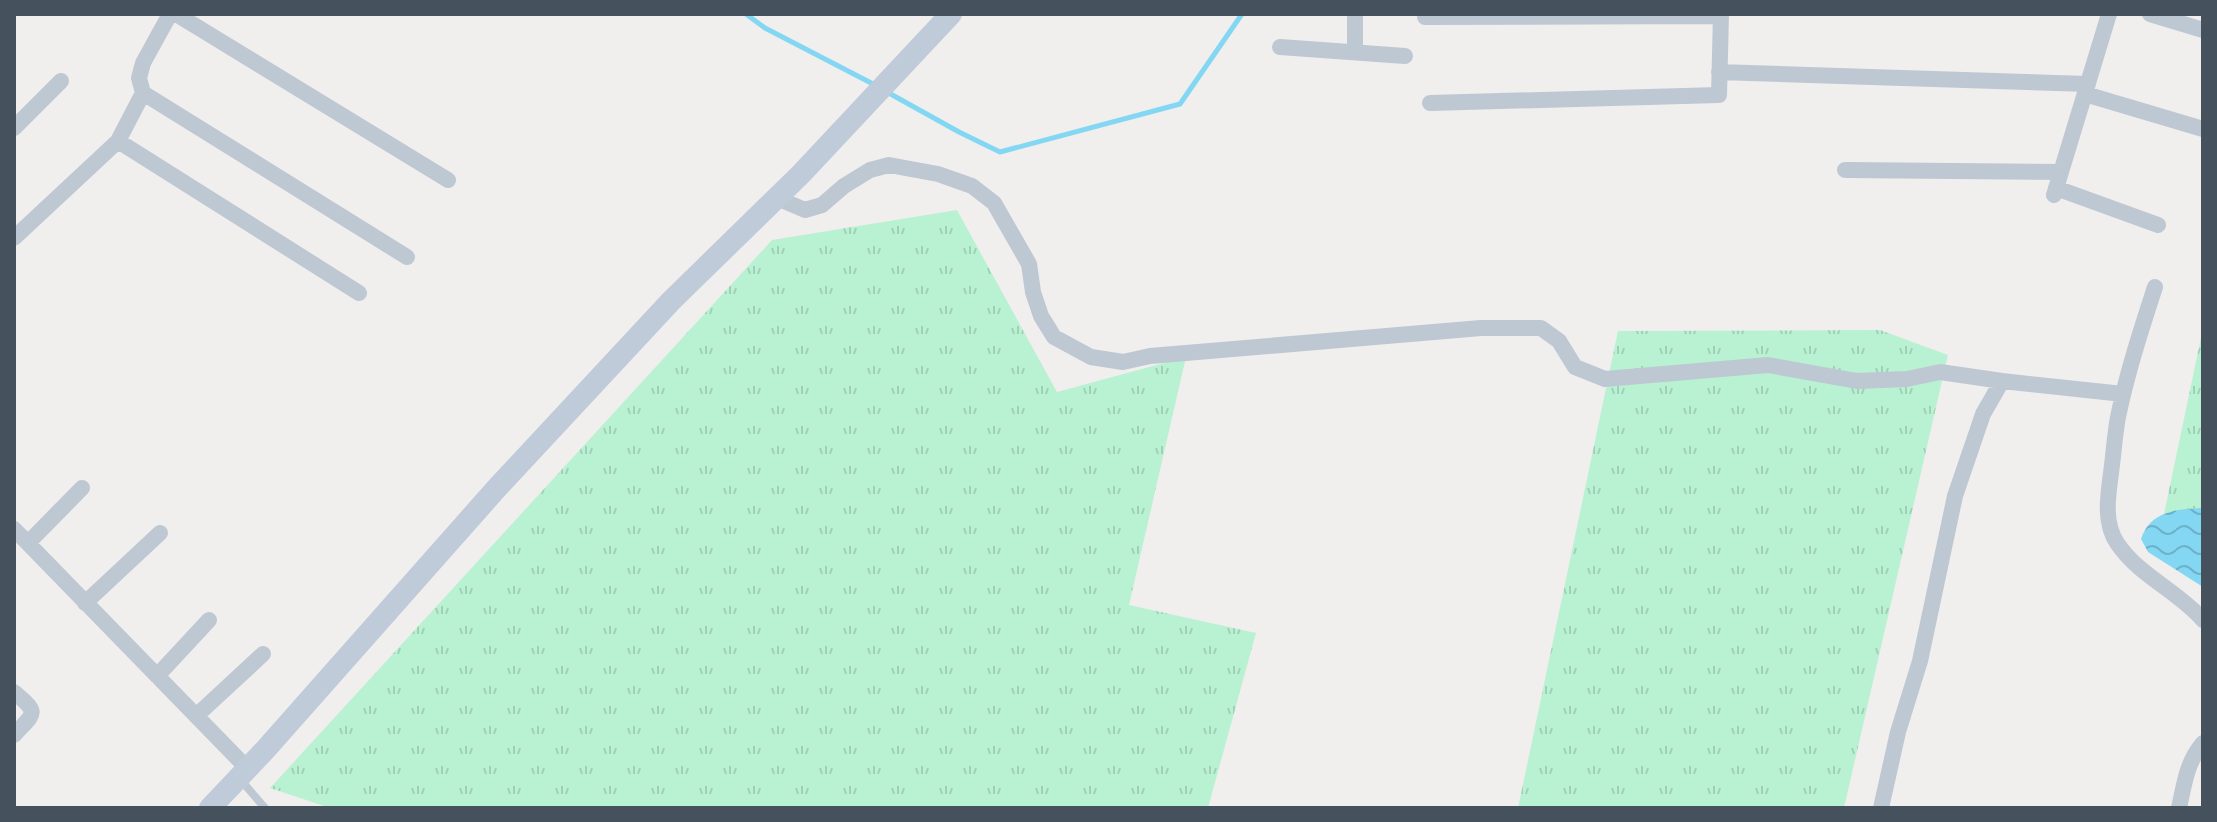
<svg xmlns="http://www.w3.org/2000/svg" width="2217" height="822" font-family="Raleway,sans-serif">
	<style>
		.grass { fill: url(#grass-tufts) }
		.water { fill: url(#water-waves) }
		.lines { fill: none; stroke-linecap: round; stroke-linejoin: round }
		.stream { stroke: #83d7f3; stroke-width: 5 }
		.lane { stroke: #bec8d2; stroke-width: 8 }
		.street { stroke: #bec8d2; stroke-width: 16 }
		.secondary { stroke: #bfcbd9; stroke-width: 22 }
	</style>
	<defs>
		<pattern id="grass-tufts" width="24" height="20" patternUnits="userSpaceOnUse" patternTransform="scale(2)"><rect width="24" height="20" fill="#b9f2d2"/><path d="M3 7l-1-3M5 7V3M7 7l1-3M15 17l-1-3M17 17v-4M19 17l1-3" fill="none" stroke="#a0d1b7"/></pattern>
		<pattern id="water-waves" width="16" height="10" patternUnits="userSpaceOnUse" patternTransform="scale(2)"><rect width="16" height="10" fill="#83d7f3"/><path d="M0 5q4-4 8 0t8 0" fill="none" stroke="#6db1c8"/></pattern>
	</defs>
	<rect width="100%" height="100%" fill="#f1eeee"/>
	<path class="grass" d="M957 210 1057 392 1186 357 1129 605 1256 633 1208 808H330L270 788 772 240Z
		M2203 328V508L2164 514Z
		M1880 330 1948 355 1844 808H1518L1618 331Z"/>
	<path class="water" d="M2203 508V587L2148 552 2141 539C2150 511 2177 509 2203 508Z"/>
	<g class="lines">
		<path class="stream" d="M746 14 765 28 875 85
			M887 92 959 132 1000 152 1180 104 1242 14"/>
		<path class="lane" d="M239 778 265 808"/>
		<path class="street" d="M176 14 448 180
			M2150 14 2203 30
			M1425 17 1721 16
			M1280 47 1405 56
			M1355 52V14
			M1719 72 2088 84
			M143 93 407 257
			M2085 94 2203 129
			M1430 103 1719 95 1721 14
			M14 128 61 81
			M118 141 359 293
			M1845 170 2061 172
			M2056 188 2158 225
			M2054 195 2109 14
			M777 198 805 210 822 205 844 186 870 170 889 165 938 174 972 186 994 203 1029 264 1033 292 1041 316 1054 337 1091 357 1123 362 1150 356 1481 328H1541L1559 341 1575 367 1605 379 1768 365 1857 381 1907 379 1940 372 2002 381 1983 414 1955 496 1920 661 1898 732 1881 808
			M14 238 118 141 143 93 139 78 143 63 170 14
			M2155 287C2141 330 2127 373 2118 417 2115 433 2114 449 2112 465 2109 491 2102 520 2117 543 2139 576 2178 591 2203 620
			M2002 381 2123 394
			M14 529 247 768
			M28 543 82 488
			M85 603 160 533
			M157 676 209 620
			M14 692C40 714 35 712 14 735
			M196 716 263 654
			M2179 808C2184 785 2187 761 2203 743"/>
		<path class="secondary" d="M210 808 265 750 496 489 671 301 801 174 951 14"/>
	</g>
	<rect width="2217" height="822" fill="none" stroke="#45515d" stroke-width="32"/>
</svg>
